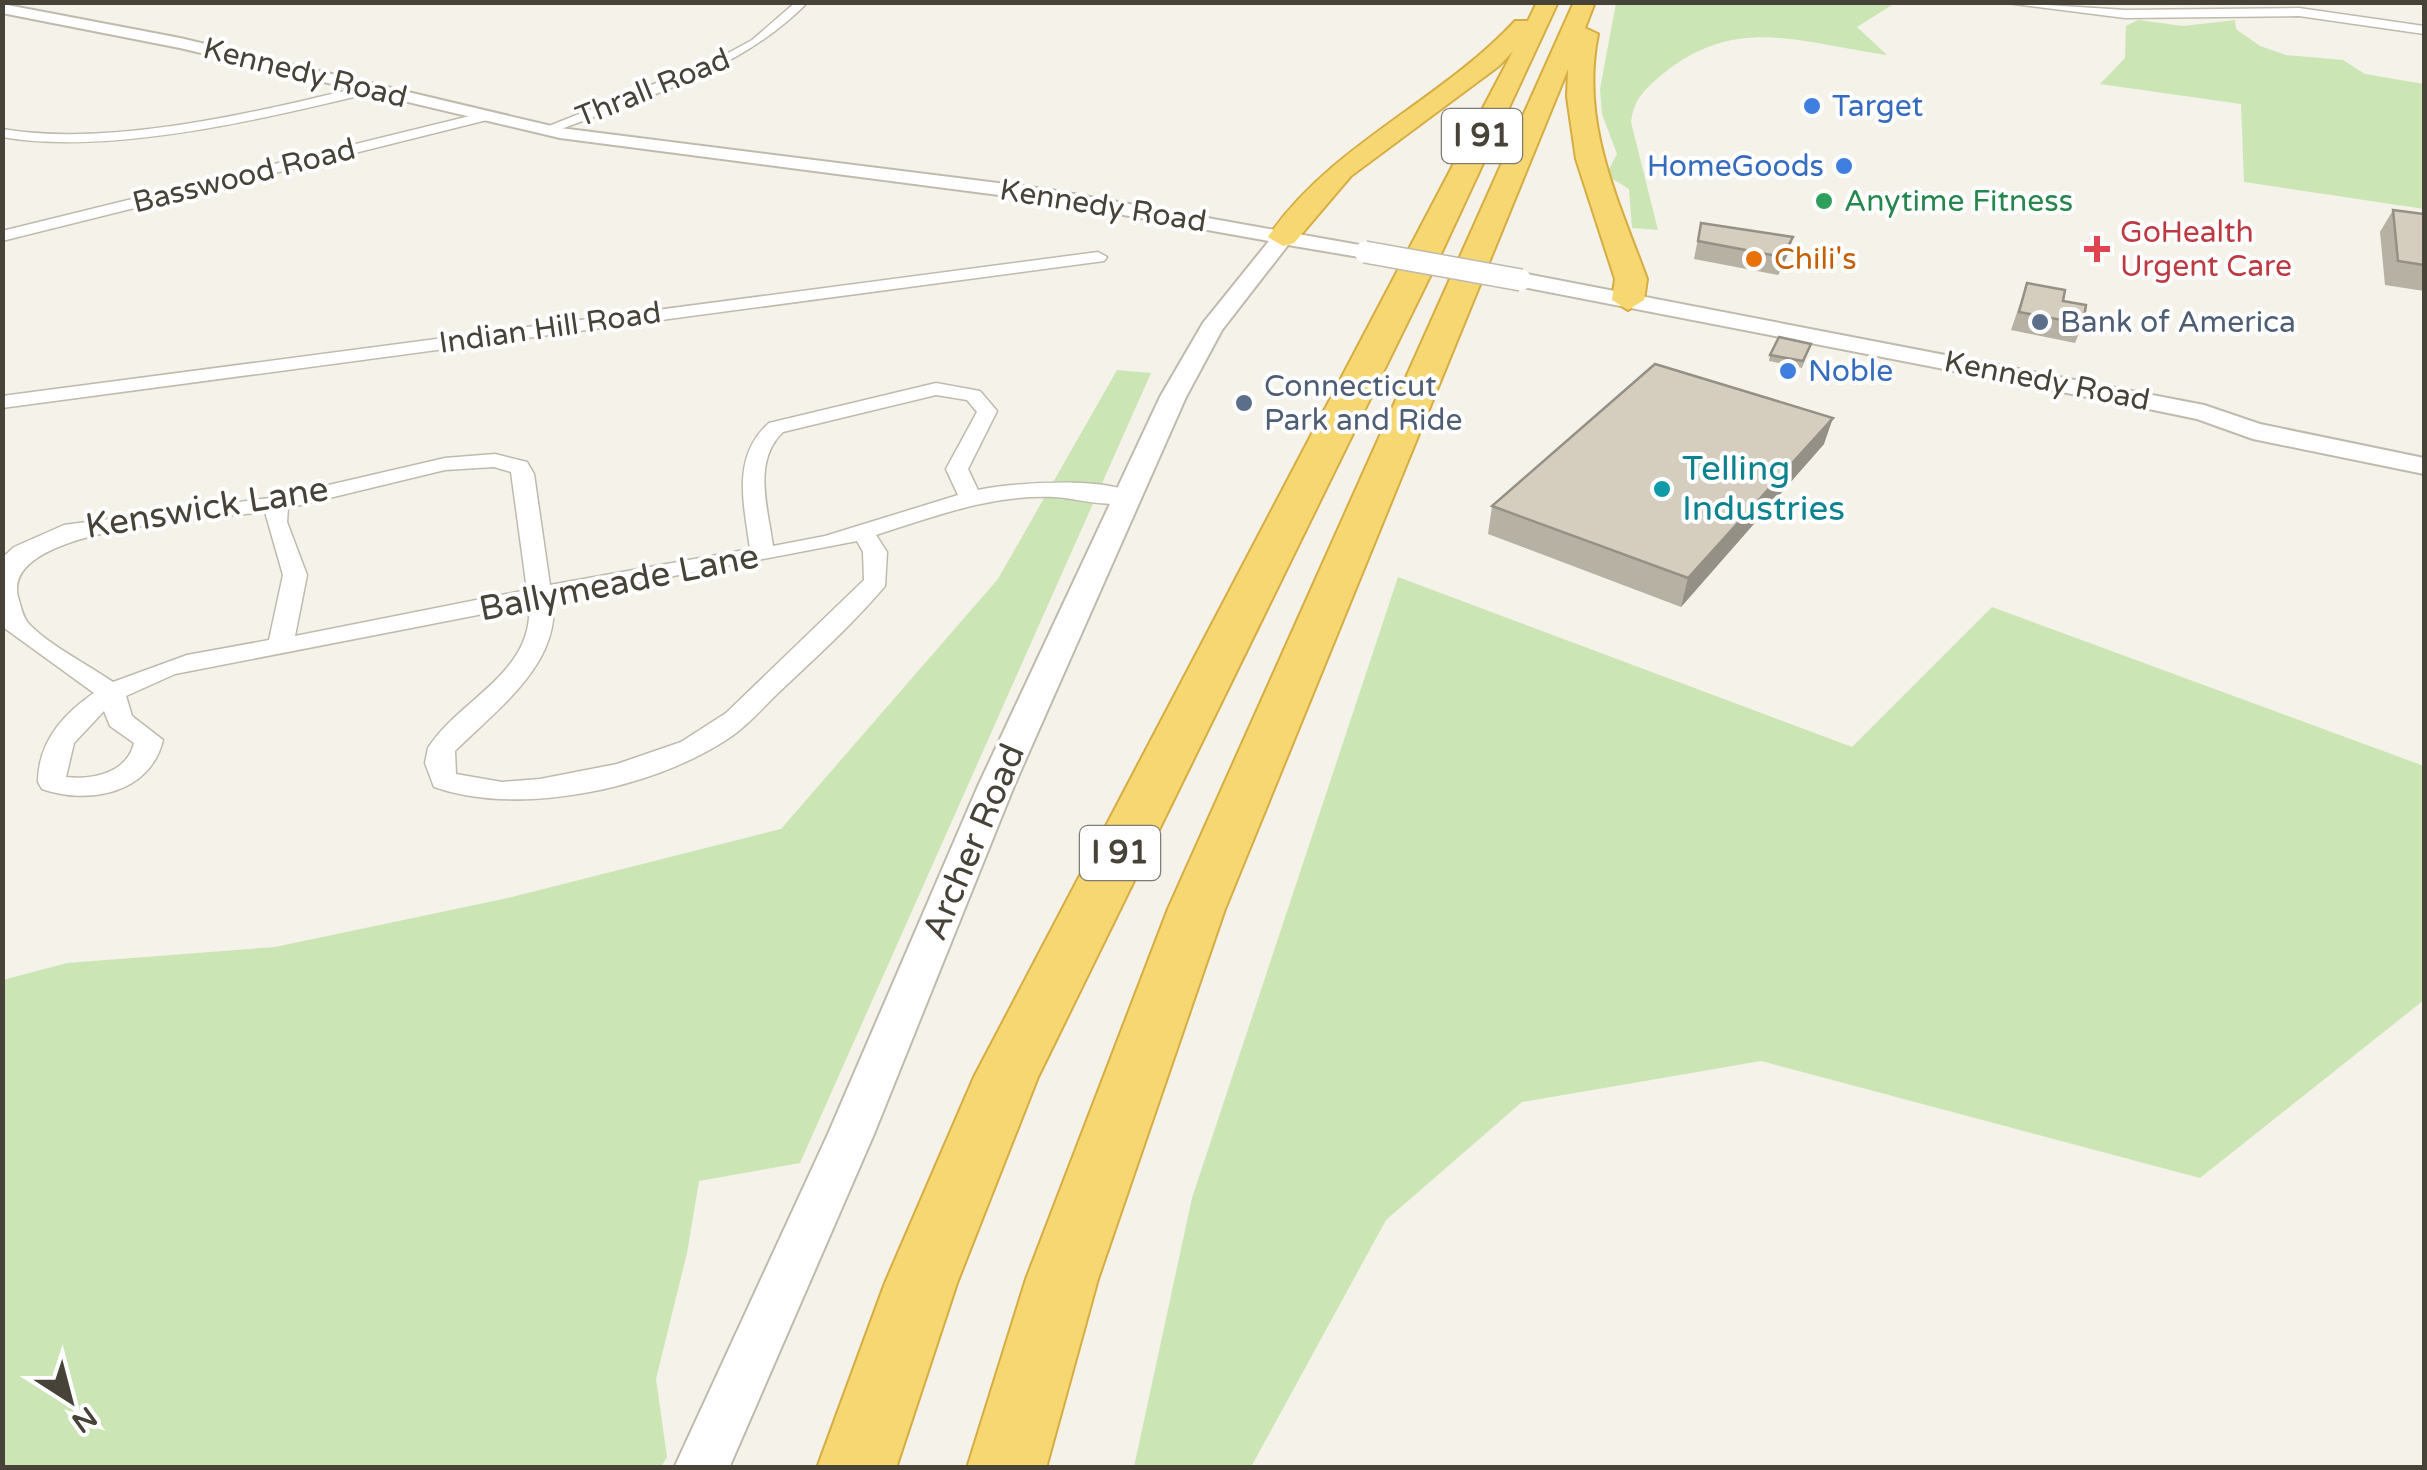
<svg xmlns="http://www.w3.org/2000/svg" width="2427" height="1470" font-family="'Varela Round',sans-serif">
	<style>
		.green { fill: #cbe6b4 }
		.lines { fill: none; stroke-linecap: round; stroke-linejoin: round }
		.minor-casing { stroke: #bfbaac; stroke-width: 3 }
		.tertiary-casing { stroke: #bfbaac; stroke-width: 4 }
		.motorway-casing { stroke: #d5ad42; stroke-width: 4 }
		.minor { fill: #fff; fill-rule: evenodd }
		.tertiary { fill: #fff; fill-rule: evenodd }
		.motorway { fill: #f6d772; fill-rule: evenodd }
		.tertiary-bridge-casing { stroke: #bfbaac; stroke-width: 24; stroke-linecap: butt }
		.tertiary-bridge { stroke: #fff; stroke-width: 21 }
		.wall { fill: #b7b1a4 }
		.shaded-wall { fill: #959086 }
		.building { fill: #d5cebf; stroke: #959086; stroke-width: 2.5 }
		.shop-dot { fill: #3f7fe0; stroke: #fff; stroke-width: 4 }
		.leisure-dot { fill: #2e9e5b; stroke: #fff; stroke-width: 4 }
		.health-dot { fill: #e0444e; stroke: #fff; stroke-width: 4 }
		.food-dot { fill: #e8710a; stroke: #fff; stroke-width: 4 }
		.service-dot { fill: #5c6f8a; stroke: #fff; stroke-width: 4 }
		.culture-dot { fill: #0f9aa8; stroke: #fff; stroke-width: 4 }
		.labels { text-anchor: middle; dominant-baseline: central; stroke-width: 8; stroke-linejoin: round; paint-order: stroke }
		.far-street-label { font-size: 30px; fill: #474338; stroke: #fff }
		.far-shop-label { font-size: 30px; fill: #366cbe; stroke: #fff; text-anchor: start }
		.far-leisure-label { font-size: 30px; fill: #27864d; stroke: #fff; text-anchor: start }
		.far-health-label { font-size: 30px; fill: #be3a42; stroke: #fff; text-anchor: start }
		.far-food-label { font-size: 30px; fill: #c56008; stroke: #fff; text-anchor: start }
		.far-service-label { font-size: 30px; fill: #4e5e75; stroke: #fff; text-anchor: start }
		.shield { fill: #fff; stroke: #7e7b74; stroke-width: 2.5 }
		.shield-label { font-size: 32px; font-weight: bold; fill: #474338 }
		.culture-label { font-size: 35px; fill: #0d838f; stroke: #fff; text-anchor: start }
		.street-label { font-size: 35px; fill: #474338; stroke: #fff }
	</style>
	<rect width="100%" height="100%" fill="#f4f2e9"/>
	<path class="green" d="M1616 3H1895L1857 27 1887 55C1802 43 1737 14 1664 73 1646 88 1634 98 1631 122L1658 230 1632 228 1629 189 1606 175 1617 154 1602 114 1600 89Z
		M2138 20 2183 26 2235 20 2236 29 2260 46 2286 55 2343 60 2365 74 2424 84V209L2244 182 2241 104 2100 84 2125 58 2126 26Z
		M1117 370 1151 373 800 1163 699 1181 687 1253 656 1379 667 1457 661 1467 3 1468V980L67 963 275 947 508 898 781 829 998 579Z
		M1398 577 1852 747 1992 607 2424 766V1000L2200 1178 1761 1061 1522 1102 1386 1220 1251 1467H1134L1192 1198Z"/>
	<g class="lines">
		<g class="minor-casing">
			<path id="minor" d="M796 2H808C739 73 641 98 551 133L539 130 721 57 752 40Z
				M1999 2 2125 10 2299 8 2424 26V34L2299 16 2125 18Z
				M369 85 374 92C268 118 110 156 2 137V129C112 148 262 111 369 85Z
				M486 112 491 119 2 241V231Z
				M1098 252 1107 257 1104 261 2 408V396Z
				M936 383 980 391 997 411 968 469 978 490C1010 483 1114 475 1137 497 1122 512 1076 498 1055 497 992 494 936 516 876 535L887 552 885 586C852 625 814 659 777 694 761 710 745 728 726 740 651 789 519 817 434 787L425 763 428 748C459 699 534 673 529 605L175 674 126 696 132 716 163 740C150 794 88 805 42 789L38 782C38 743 63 714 94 693L3 627 2 558 14 547 64 525 277 497 445 458 495 454 527 462 534 474 550 585 750 549C744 504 731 457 769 423ZM936 395 967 400 977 412 946 469 958 495 825 536 773 546C768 509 752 461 783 432ZM494 467 511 472 527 590 295 636 307 575 287 522 288 508 445 470ZM265 512 283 575 269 640 187 655 113 682C87 664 52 647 30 625 23 619 21 606 18 597 0 526 220 518 265 512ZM857 541 863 552 864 580 726 713 681 742 617 764 540 779 502 782 456 774 455 751C496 710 561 664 553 599ZM104 711 110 726 134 743C127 773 93 780 66 777L74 743Z"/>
		</g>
		<g class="tertiary-casing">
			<path id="tertiary" d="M2 4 180 38 560 128 1045 189 1365 246 1376 252 1365 258 1288 245 1222 330 1186 397 1014 786 874 1134 729 1468H674L828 1134 978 786 1160 397 1203 323 1269 241 1045 201 560 138 180 48 2 13Z
				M1521 273 2204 405 2260 424 2424 458V474L2253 439 2197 419 2139 407 1513 285V275Z"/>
		</g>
		<g class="motorway-casing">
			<path id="motorway" d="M1537 2H1558L1440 256 1038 1077 957 1283 896 1468H817L885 1283 974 1077 1513 51 1499 66 1351 176 1294 243 1283 246 1268 237C1332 144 1440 102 1515 21H1528Z
				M1574 2H1595L1585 28 1598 34C1580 122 1617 197 1647 279L1644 300 1628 310 1612 300 1615 279 1576 159 1567 97 1568 69 1225 909 1098 1279 1046 1468H967L1026 1279 1168 909Z"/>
		</g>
		<use href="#minor" class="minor"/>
		<use href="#tertiary" class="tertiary"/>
		<use href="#motorway" class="motorway"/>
		<g class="tertiary-bridge-casing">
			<path id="tertiary-bridge" d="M1365 252 1521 280"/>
		</g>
		<use href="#tertiary-bridge" class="tertiary-bridge"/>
	</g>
	<path class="wall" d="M2393 210 2424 214V291L2385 285 2380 232Z
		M1701 223 1793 237 1788 254 1778 275 1694 259Z
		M2027 283 2063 301 2083 324 2075 343 2011 330Z
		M1811 344 1802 368 1769 361 1770 355Z
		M1824 444 1681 607 1488 534 1492 506Z"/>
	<path class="shaded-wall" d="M1793 237 1788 254 1778 275 1782 257Z
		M1833 418 1824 444 1681 607 1688 578Z"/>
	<path class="building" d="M2393 210 2424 214V265L2398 261Z
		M1701 223 1793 237 1782 257 1698 241Z
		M2027 283 2065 290 2063 301 2086 305 2083 324 2019 312Z
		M1779 337 1811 344 1803 361 1770 355Z
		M1655 364 1833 418 1688 578 1492 506Z"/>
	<g class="shop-dot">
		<circle cx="1812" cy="106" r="10"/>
		<circle cx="1844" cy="166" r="10"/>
		<circle cx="1788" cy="371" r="10"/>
	</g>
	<circle class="leisure-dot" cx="1824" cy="201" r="10"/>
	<path class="health-dot" d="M2092 234h10v10h10v10h-10v10h-10v-10h-10v-10h10z"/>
	<circle class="food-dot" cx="1754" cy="259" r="10"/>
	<g class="service-dot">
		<circle cx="2040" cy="322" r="10"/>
		<circle cx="1244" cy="403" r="10"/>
	</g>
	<circle class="culture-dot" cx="1662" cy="489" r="10"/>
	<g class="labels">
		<g class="far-street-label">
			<text transform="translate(305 73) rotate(14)">Kennedy Road</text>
			<text transform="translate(653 88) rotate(-22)">Thrall Road</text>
			<text transform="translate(244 176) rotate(-14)">Basswood Road</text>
			<text transform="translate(1103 206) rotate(9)">Kennedy Road</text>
			<text transform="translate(550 328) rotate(-8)">Indian Hill Road</text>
			<text transform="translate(2047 381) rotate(11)">Kennedy Road</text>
		</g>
		<g class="far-shop-label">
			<text x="1832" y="106">Target</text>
			<text x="1824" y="166" text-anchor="end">HomeGoods</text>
			<text x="1808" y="371">Noble</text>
		</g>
		<g class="far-leisure-label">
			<text x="1844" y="201">Anytime Fitness</text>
		</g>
		<g class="far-health-label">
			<text x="2120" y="232">GoHealth<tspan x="2120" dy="34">Urgent Care</tspan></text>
		</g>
		<g class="far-food-label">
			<text x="1774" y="259">Chili's</text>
		</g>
		<g class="far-service-label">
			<text x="2060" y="322">Bank of America</text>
			<text x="1264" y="386">Connecticut<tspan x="1264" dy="34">Park and Ride</tspan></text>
		</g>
		<g class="shield">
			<rect x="1442" y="109" width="80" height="54" rx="8"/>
			<rect x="1080" y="826" width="80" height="54" rx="8"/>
		</g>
		<g class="shield-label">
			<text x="1482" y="136">I 91</text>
			<text x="1120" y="853">I 91</text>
		</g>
		<g class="culture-label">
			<text x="1682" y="469">Telling<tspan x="1682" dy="40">Industries</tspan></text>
		</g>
		<g class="street-label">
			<text transform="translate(207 508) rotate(-9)">Kenswick Lane</text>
			<text transform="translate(619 583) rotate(-11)">Ballymeade Lane</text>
			<text transform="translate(974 842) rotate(-67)">Archer Road</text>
		</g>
	</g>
	<rect width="2427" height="1470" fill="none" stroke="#474338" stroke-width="10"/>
	<g transform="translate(70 1400) rotate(144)" stroke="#ffffff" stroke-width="8" paint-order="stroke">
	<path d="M0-8L18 38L0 25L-18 38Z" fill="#474338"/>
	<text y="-15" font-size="28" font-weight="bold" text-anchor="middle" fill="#474338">N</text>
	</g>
</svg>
